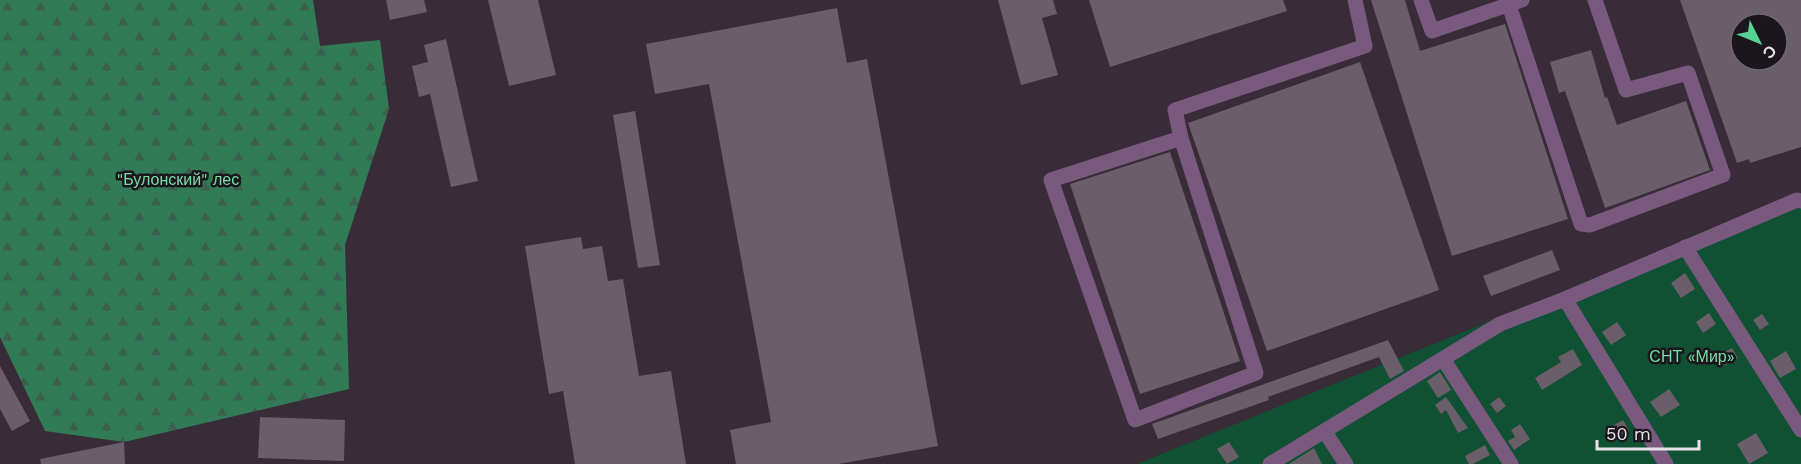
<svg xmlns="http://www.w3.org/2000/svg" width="1801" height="464" font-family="'Work Sans',sans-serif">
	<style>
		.forest { fill: url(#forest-firs) }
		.green { fill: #105033 }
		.building { fill: #6a5e6b; fill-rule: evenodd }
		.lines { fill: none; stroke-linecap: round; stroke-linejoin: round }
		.minor { stroke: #7a597e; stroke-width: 15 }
		.labels { text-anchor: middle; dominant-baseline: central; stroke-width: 5; stroke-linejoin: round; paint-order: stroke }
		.park-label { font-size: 16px; fill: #76dda7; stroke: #1b161c }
	</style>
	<defs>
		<pattern id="forest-firs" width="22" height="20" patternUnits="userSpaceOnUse" patternTransform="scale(1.5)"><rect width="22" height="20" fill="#317b57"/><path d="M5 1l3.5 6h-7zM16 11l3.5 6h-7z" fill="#3c604e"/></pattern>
	</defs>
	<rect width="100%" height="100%" fill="#372c38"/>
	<path class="forest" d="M0 0H313L320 46 380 40 389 109 345 245 349 389 124 442 45 431 0 337Z"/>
	<path class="green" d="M1801 195V464H1137Z"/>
	<path class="building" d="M386 0H424L427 12 390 20Z
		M488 0H538L556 75 509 86Z
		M998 0H1053L1057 14 1042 18 1058 75 1021 85Z
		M1089 0H1283L1287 11 1110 67Z
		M1371 0H1405L1420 51 1505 24 1568 219 1452 256Z
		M1680 0H1801V147L1750 163 1749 159 1737 163ZM1741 24H1777V60H1741Z
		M837 8 847 63 867 59 938 446 839 464H736L730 430 771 422 709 84 655 94 646 44Z
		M446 39 478 181 451 187 430 94 419 97 412 66 428 62 424 45Z
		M1591 50 1605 98 1607 97 1617 125 1686 101 1710 170 1605 208 1565 91 1559 93 1550 62Z
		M1360 62 1439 290 1267 351 1188 123Z
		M635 111 660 265 638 268 613 115Z
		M1170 152 1240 361 1140 394 1070 184Z
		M581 237 583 249 602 246 608 281 623 279 639 376 671 371 686 464H575L563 391 549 394 525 246Z
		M1552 250 1560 270 1491 296 1483 276Z
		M1685 273 1695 289 1681 298 1671 283Z
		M1709 313 1716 324 1703 333 1696 322Z
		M1762 314 1769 324 1760 330 1753 320Z
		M1617 322 1626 335 1611 345 1602 332Z
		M1388 340 1404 371 1390 379 1379 357 1268 397 1269 400 1158 439 1152 424Z
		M1732 348 1738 358 1725 365 1719 355Z
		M1573 349 1582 365 1542 390 1535 378 1561 362 1558 357Z
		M1786 351 1796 369 1780 378 1770 361Z
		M0 366 30 421 12 431 0 409Z
		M1440 372 1451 390 1438 398 1427 381Z
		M1669 389 1680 405 1661 417 1650 402Z
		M1446 397 1468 428 1458 433 1446 410 1441 414 1435 405Z
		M1499 397 1506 406 1497 413 1490 404Z
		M260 417 345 420 344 461 258 458Z
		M1623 420 1629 430 1613 439 1607 429Z
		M1520 424 1530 439 1514 450 1508 441 1515 437 1511 430Z
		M1756 433 1768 453 1749 464 1737 444Z
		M124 442 125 464H41L40 459Z
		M1229 442 1239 457 1227 464 1217 449Z
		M1485 445 1490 455 1473 464H1469L1465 456Z
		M1314 448 1322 464H1289Z"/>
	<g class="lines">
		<path class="minor" d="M1421 0 1432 31 1522 0
			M1509 5 1581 224 1590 225 1723 175 1688 73 1626 90 1595 0
			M1181 138 1051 180 1135 420 1256 373 1181 138 1175 110 1365 46 1355 0
			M1685 247 1801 430
			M1565 299 1666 464
			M1443 359 1511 464
			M1325 432 1346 464
			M1270 464 1500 324 1565 299 1797 200 1801 201"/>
	</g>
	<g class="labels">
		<g class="park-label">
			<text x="178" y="179">"Булонский" лес</text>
			<text x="1692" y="356">СНТ «Мир»</text>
		</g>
	</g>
	<g transform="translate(1759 42) rotate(133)"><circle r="28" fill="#1b161c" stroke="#6d676e" stroke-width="1.5"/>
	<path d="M0-4.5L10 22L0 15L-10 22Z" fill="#54d395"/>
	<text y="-9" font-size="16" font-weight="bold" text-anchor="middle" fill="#e8e1e9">С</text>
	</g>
	<path d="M1597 440v9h102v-9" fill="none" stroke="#e8e1e9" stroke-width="3"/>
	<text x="1606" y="440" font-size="18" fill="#e8e1e9" stroke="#1b161c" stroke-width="4.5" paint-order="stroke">50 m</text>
</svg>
